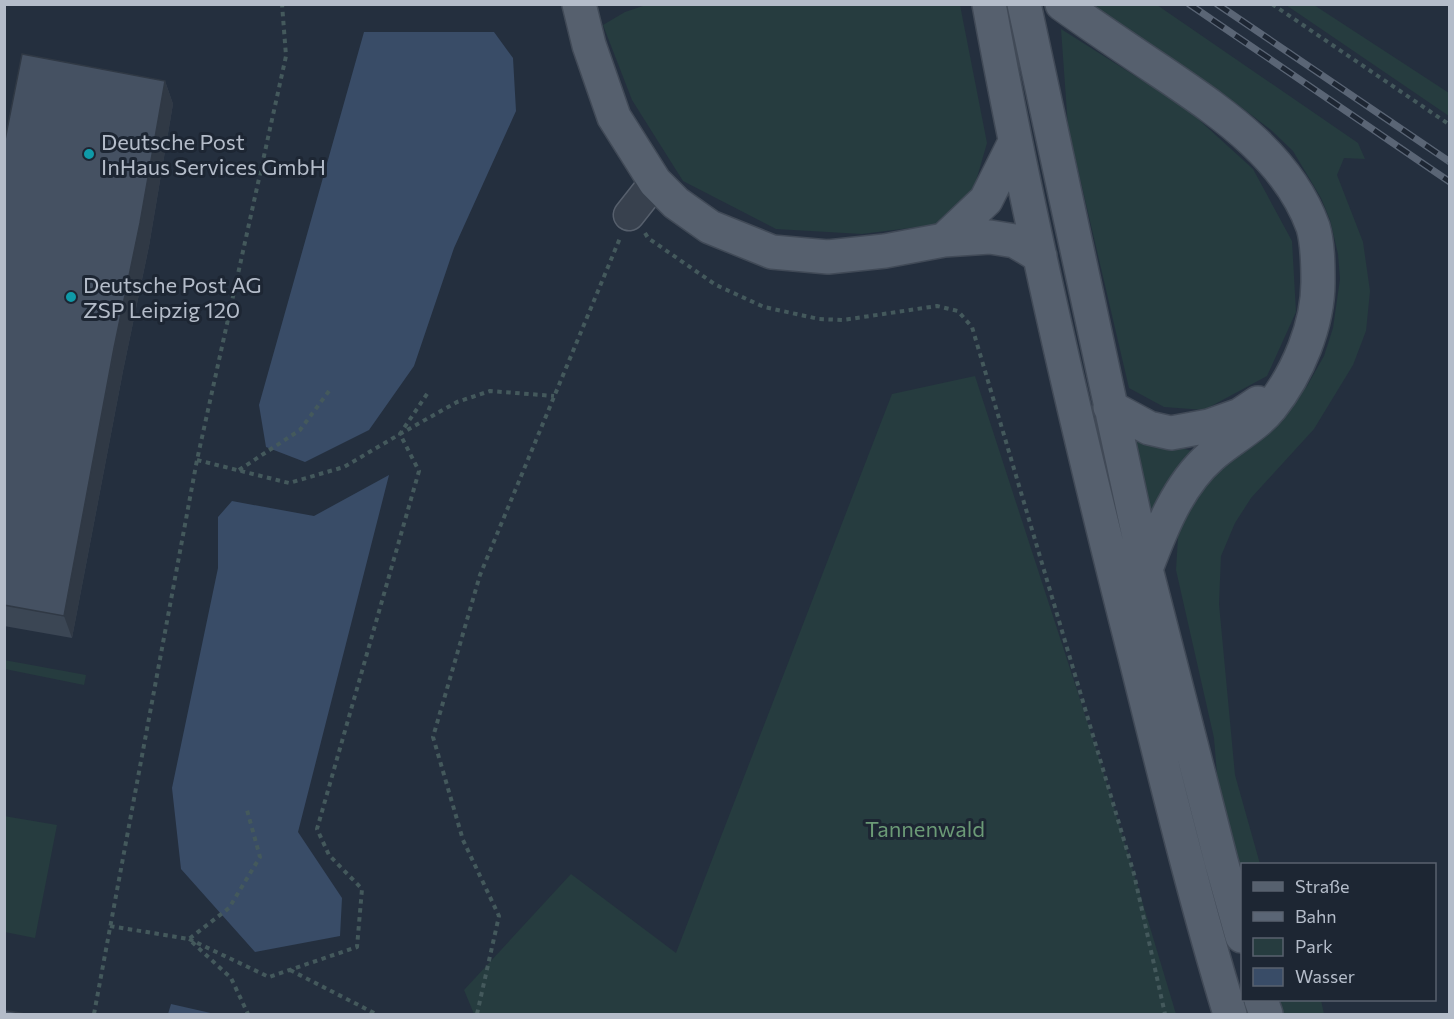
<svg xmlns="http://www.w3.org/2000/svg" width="1454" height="1019" font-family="Commissioner,sans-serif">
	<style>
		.green { fill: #263c3f }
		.water { fill: #394c67 }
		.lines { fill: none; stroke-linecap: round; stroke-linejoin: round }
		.minor-casing { stroke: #565f6c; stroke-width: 33 }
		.major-casing { stroke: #414a57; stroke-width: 36 }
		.path { stroke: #44595c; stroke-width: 4; stroke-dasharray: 4.5 4.5; stroke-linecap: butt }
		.minor { stroke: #38414e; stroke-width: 30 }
		.major { stroke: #56606e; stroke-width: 33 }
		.rail-casing { stroke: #5a6575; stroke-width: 7 }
		.rail { stroke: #1d2633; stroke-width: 4.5; stroke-dasharray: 14; stroke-linecap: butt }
		.wall { fill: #3b4654 }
		.shaded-wall { fill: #303945 }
		.building { fill: #455162; stroke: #303945; stroke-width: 1.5 }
		.culture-dot { fill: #0f9aa8; stroke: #1d2633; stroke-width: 2 }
		.labels { text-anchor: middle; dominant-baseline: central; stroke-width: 6; stroke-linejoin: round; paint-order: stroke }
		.poi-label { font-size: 22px; fill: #b4bcc9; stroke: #1d2633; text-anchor: start }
		.park-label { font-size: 22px; fill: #6b9a76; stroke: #1d2633 }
	</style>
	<rect width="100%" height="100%" fill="#242f3e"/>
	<path class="green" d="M646 5H960L987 143 974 188 934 225 862 234 776 229 683 181 632 100 603 25 625 12Z
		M1089 5H1157L1358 143 1365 159 1344 158 1337 175 1363 242 1370 291 1366 331 1353 365 1314 429 1251 498 1235 523 1221 556 1219 604 1235 775 1260 864H1242V888L1218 787 1214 738 1176 570 1178 537 1185 516 1213 472 1278 421 1307 386 1324 356 1333 328 1340 279 1338 254 1330 220 1321 198 1293 151 1271 130 1237 104Z
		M1286 5H1314L1449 93V116Z
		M1061 29 1186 108 1253 169 1292 241 1296 312 1267 376 1204 410 1164 407 1129 388 1068 127Z
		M975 376 1101 764 1176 1014H474L464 990 571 874 676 953 892 394Z
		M1132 435 1192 451 1150 520Z
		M4 660 86 675 84 685 5 669Z
		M4 816 57 825 35 938 5 932Z
		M1276 1000H1321L1324 1014H1280Z"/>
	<path class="water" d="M364 32H494L513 58 516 111 454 248 414 366 369 430 305 462 266 447 259 405Z
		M389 475 298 832 342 898 340 936 255 952 181 869 172 788 218 568V517L232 501 314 516Z
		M171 1004 215 1014H168Z"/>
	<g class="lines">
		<g class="minor-casing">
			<path id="minor" d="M629 215 655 182"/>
		</g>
		<g class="major-casing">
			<path id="major" d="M579 4 589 45 614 117 655 182 676 203 710 227 772 252 828 257 885 251 944 240 990 237 1015 241 1040 256
				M989 4C1029 224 1080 441 1135 656 1165 776 1194 896 1230 1014
				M1024 4 1146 569 1221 861 1242 936
				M1062 4C1094 27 1127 49 1160 71 1220 112 1287 155 1313 227 1318 244 1318 264 1318 282 1318 325 1298 373 1271 407 1255 427 1230 439 1211 456 1178 485 1161 529 1146 569
				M944 240 986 200 1014 144
				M1110 407 1149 428 1171 433 1209 426 1240 415 1258 403
				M1261 1000 1266 1014"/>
		</g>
		<path class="path" d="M1272 4 1450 125
			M645 233 648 238 716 285 764 307 819 319 843 320 937 306 958 311 972 327 1134 874 1165 1014
			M197 460 289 483 344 467 400 434 429 391
			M239 470 300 430 329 391
			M110 926 189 939 229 908 260 857 247 810
			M189 939 269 977 357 947 362 889 329 855 317 829 419 471 400 434 457 402 490 391 554 396
			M192 942 231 978 248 1014
			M290 970 376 1014
			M94 1014 197 460 286 56 282 4
			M477 1014 499 916 463 840 433 737 480 575 620 238"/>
		<use href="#minor" class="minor"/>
		<use href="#major" class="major"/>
		<g class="rail-casing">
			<path id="rail" d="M1189 4 1450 182
				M1217 4 1450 162"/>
		</g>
		<use href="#rail" class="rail"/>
	</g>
	<path class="wall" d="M165 81 173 104 149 246 123 371 72 638 4 626V145Z"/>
	<path class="shaded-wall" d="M165 81 173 104 149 246 123 371 72 638 64 616Z"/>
	<path class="building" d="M22 54 165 81 140 223 114 348 64 616 4 605V145Z
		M4 1010 25 1014H4Z"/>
	<g class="culture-dot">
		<circle cx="89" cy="154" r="6"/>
		<circle cx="71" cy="297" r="6"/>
	</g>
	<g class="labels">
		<g class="poi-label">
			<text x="101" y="141">Deutsche Post<tspan x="101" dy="25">InHaus Services GmbH</tspan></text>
			<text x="83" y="284">Deutsche Post AG<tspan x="83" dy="25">ZSP Leipzig 120</tspan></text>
		</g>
		<g class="park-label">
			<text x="925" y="828">Tannenwald</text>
		</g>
	</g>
	<rect width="1454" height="1019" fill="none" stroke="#b4bcc9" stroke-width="12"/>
	<rect x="1241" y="863" width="195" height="138" fill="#1d2633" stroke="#59626f" stroke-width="1.5"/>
	<rect x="1253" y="882" width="30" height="9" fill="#56606e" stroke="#59626f" stroke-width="1.5"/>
	<text x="1295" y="893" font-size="18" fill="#b4bcc9">Straße</text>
	<rect x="1253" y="912" width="30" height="9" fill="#5a6575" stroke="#59626f" stroke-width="1.5"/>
	<text x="1295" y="923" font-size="18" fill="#b4bcc9">Bahn</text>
	<rect x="1253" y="938" width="30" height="18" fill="#263c3f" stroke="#59626f" stroke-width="1.5"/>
	<text x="1295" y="953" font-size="18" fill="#b4bcc9">Park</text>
	<rect x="1253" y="968" width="30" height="18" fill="#394c67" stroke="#59626f" stroke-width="1.5"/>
	<text x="1295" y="983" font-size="18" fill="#b4bcc9">Wasser</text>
</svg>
